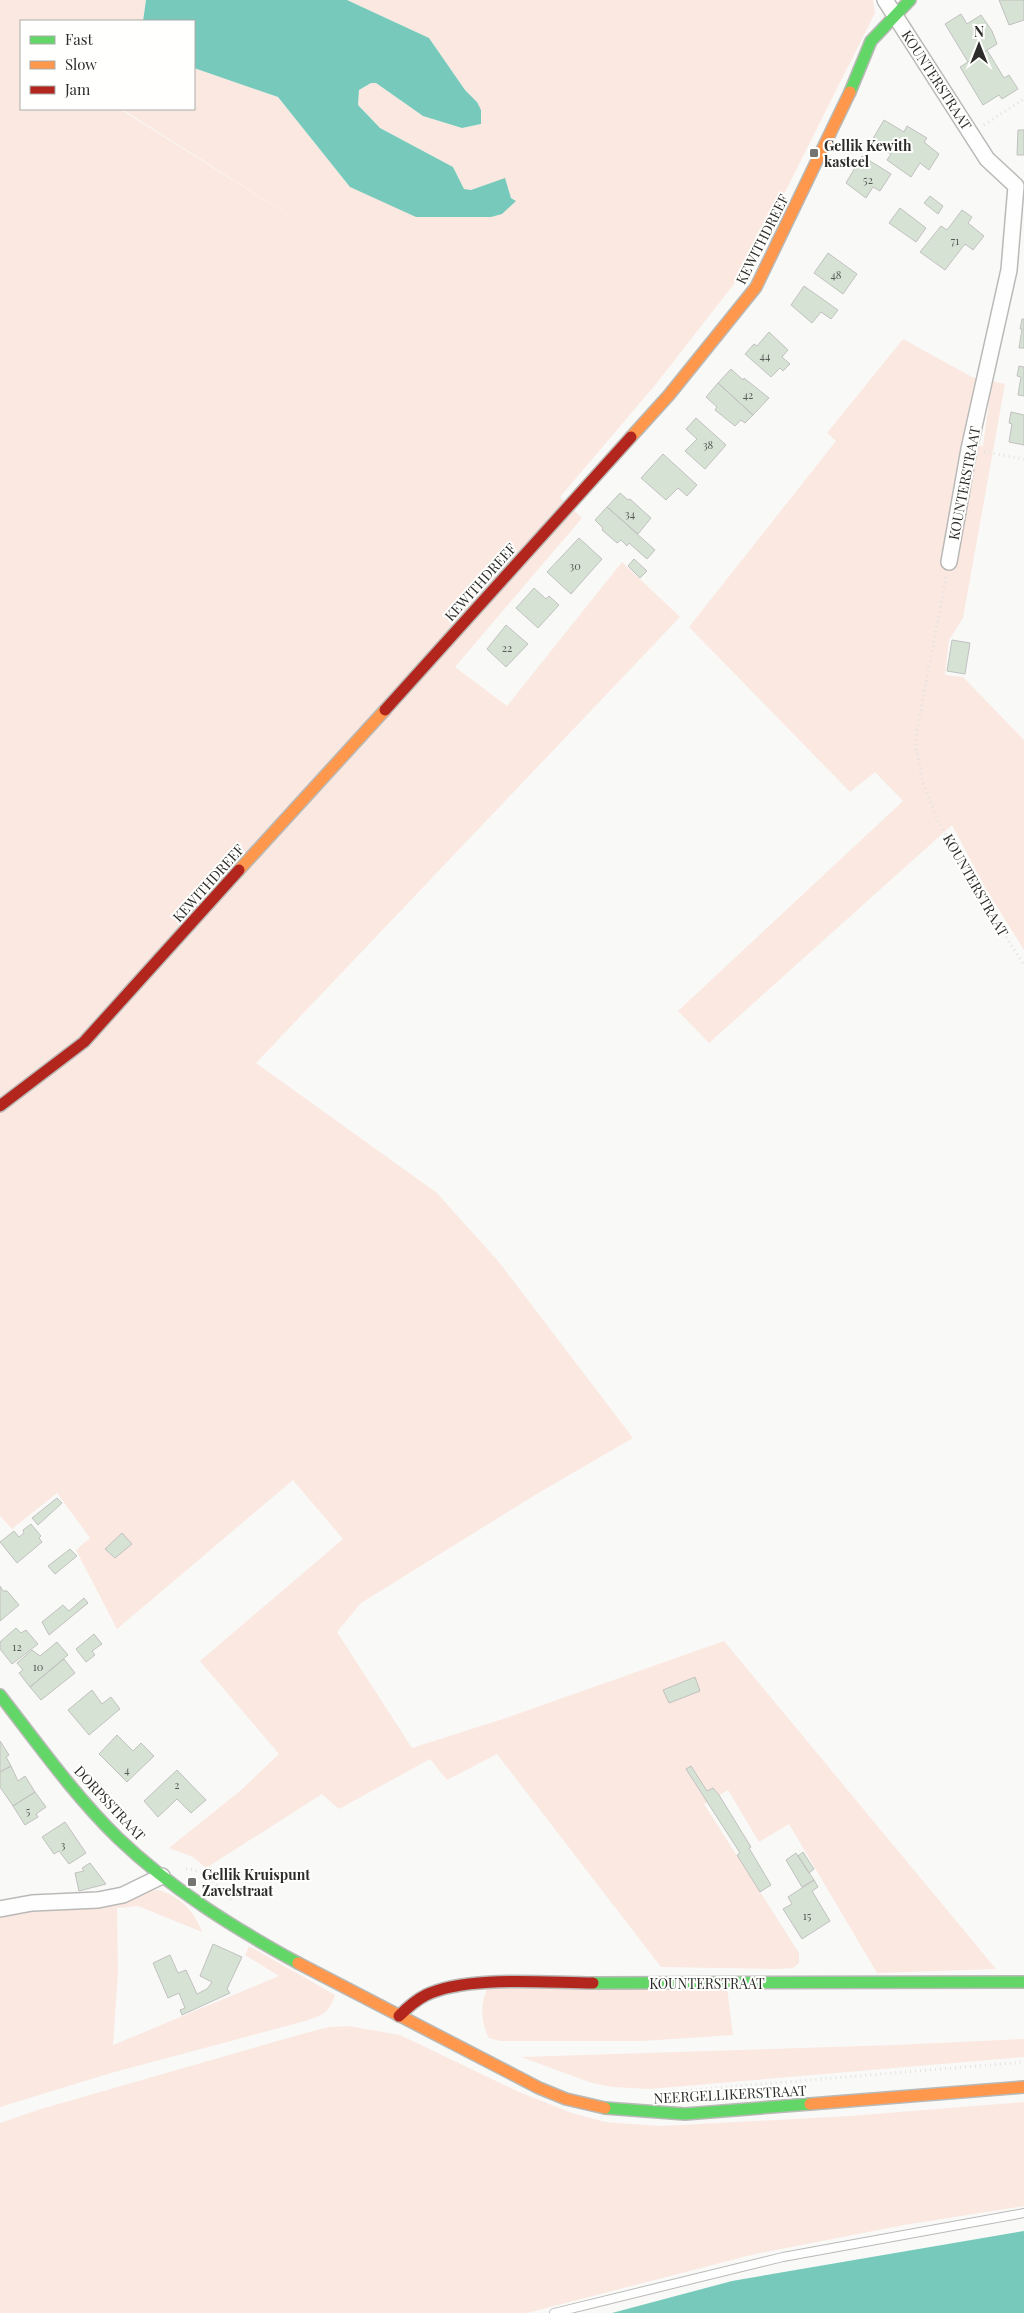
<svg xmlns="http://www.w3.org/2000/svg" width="1024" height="2313" font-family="'Playfair Display',serif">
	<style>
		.green { fill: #fbe8e1 }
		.water { fill: #77cabb }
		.building { fill: #d6e2d4; stroke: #c1c1c0 }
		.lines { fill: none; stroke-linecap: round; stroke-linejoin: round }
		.lane-casing { stroke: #b9b9b7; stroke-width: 10 }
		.street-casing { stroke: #b9b9b7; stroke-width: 18 }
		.fast-casing { stroke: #b9b9b7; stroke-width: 14 }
		.slow-casing { stroke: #b9b9b7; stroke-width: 14 }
		.jam-casing { stroke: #b9b9b7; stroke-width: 14 }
		.path { stroke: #e2e2e1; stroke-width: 3; stroke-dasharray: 1 4; stroke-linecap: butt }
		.lane { stroke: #fefefe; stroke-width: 8 }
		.street { stroke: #fefefe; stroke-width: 15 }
		.fast { stroke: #63d668; stroke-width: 11 }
		.slow { stroke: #ff974d; stroke-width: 11 }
		.jam { stroke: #b3261e; stroke-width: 11 }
		.poi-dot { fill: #747472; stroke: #fffffe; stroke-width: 2 }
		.labels { text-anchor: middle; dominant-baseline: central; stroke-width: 4; stroke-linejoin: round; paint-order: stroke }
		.number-label { font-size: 11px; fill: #565a54 }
		.street-label { font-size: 14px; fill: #2c2c2a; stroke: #fffffe }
		.poi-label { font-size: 14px; font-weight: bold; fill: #2c2c2a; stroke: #fffffe; text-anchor: start }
	</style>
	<rect width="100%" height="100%" fill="#f9f9f7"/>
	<path class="green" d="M0 0H146L143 21H21V109H120L334 244 122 109H194V68L278 97 350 187 515 200 511 198 505 179 471 190 464 189 453 167 380 128 358 105 359 90 371 83H376L423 116 462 128 481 124 477 102 465 90 429 38 347 0H873L875 13 748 266 656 384 560 497 582 518 455 667 507 706 622 562 680 617 256 1063 437 1193 498 1261 633 1438 535 1495 361 1603 337 1632 412 1748 506 1718 724 1641 996 1969 877 1973 789 1824 759 1842 728 1790 704 1804 799 1953V1963L793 1968 778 1969 661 1967 497 1754 447 1780 430 1759 339 1809 322 1794 206 1868 193 1857 169 1848 240 1791 279 1754 200 1661 343 1539 293 1480 117 1629 76 1550 90 1538 57 1493 12 1529 0 1516Z
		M903 339 972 377 979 379 968 445 983 446 992 381 1005 384 963 618 949 640 945 675 963 677 1024 740V950L986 889 952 825 709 1043 678 1011 903 801 875 772 850 792 689 627 836 441 827 433Z
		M158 1890C179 1895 195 1912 202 1932L138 1906 117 1908 118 1973 113 2045 279 1976 245 1955 249 1946 335 1995C329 2014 322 2015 305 2021L111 2073 0 2107V1918L16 1912Z
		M489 1985 727 1988 733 2035 642 2041H501L489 2038C480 2021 480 2001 489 1985Z
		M348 2026 400 2035 519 2092 572 2113 605 2122 660 2126 850 2116 1024 2102V2206L904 2225 755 2254 527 2313H0V2123L41 2109 302 2034 329 2027Z
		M1024 2039V2057L649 2089 613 2087 592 2083 521 2057 895 2045Z"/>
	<path class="water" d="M146 0H347L429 38 465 90 477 102 481 110V124L462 128 423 116 376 83H371L359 90 358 105 380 128 453 167 464 189 471 190 505 178 511 198 516 201 502 214 491 217H416L350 187 278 97 194 68V21H143Z
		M1024 2231V2313H612L732 2281Z"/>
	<path class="building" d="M999 0H1024V20L1009 25Z
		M961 14 967 24 981 15 992 31 997 44 968 62 945 24Z
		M987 50 1004 78 1009 75 1018 89 1002 99 999 95 983 105 960 67Z
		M884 120 904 132 907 126 927 138 924 142 939 154 929 170 920 163 911 177 887 160 891 154 871 142Z
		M1018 130H1024V155H1017Z
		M862 156 891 174 880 191 873 187 866 198 846 183Z
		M930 196 943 206 938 214 924 203Z
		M900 208 926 228 916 242 889 223Z
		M962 210 972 217 968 223 984 236 973 250 965 244 945 270 920 252 941 226 947 230Z
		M828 253 857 274 843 294 814 273Z
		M804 286 838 310 831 319 821 312 812 323 791 305Z
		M1022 319H1024V348H1019L1022 329H1020Z
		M769 332 788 350 782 357 790 364 783 371 780 368 771 377 745 354 754 344 757 346Z
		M1019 366 1024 367V396L1018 395 1021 377 1017 376Z
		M731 369 743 380 744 378 769 398 753 415 718 383Z
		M718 383 753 415 745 423 741 420 735 426 715 410 717 407 706 397Z
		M1011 412 1024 415V445L1009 442 1012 424 1009 423Z
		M696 418 726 445 705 469 685 451 697 439 686 429Z
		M663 454 697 485 687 496 678 488 666 500 641 478Z
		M620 493 628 500 630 499 651 518 638 534 607 507Z
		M607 507 655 550 647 559 629 543 627 546 621 540 617 543 602 530 603 528 595 520Z
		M579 538 602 559 571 594 547 572Z
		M634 559 647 571 640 578 628 566Z
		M534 588 546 599 549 596 559 605 538 628 516 608Z
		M506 625 528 644 506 667 487 649Z
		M952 640 970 643 965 674 947 671Z
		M57 1498 62 1503 38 1525 32 1518Z
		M31 1524 41 1536 39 1538 42 1542 17 1563 0 1542 14 1531 19 1537 24 1533 23 1530Z
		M122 1533 132 1544 115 1558 105 1549Z
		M70 1549 77 1556 55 1574 48 1566Z
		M0 1586 3 1591H7L19 1605 0 1621Z
		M84 1598 88 1603 49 1635 42 1622 63 1605 69 1611Z
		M16 1628 21 1633 26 1630 38 1644 12 1664 0 1649V1642Z
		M94 1634 102 1644 92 1651 95 1655 86 1662 76 1649Z
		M57 1642 68 1655 30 1687 19 1673 23 1670 17 1663 32 1650 40 1656Z
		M64 1659 75 1673 41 1700 30 1687Z
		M695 1677 700 1691 669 1703 663 1690Z
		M92 1690 102 1704 111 1697 120 1709 89 1735 68 1710Z
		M117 1735 133 1751 141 1743 154 1756 127 1782 99 1754Z
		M0 1741 9 1755 6 1757 11 1766 0 1772Z
		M11 1766 18 1781 25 1776 35 1792 13 1806 0 1787V1772Z
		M691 1766 707 1791 713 1788 719 1795 751 1847 749 1848 771 1885 760 1892 737 1855 740 1853 686 1769Z
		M177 1770 206 1800 191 1813 177 1799 158 1817 144 1801Z
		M35 1792 46 1807 36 1814 38 1817 25 1825 13 1806Z
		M65 1822 86 1853 69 1864 59 1851 54 1854 42 1837Z
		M803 1852 814 1869 809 1873 798 1856Z
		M796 1853 814 1880 802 1887 786 1860Z
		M90 1863 106 1884 79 1891 75 1873 84 1871 82 1868Z
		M814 1880 818 1887 812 1891 830 1921 802 1939 783 1909 792 1904 788 1897Z
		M213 1944 242 1957 227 1989 230 1993 182 2015 180 2010 185 2008 179 1993 168 1998 153 1963 170 1955 178 1973 186 1970 197 1994 207 1989 212 1982 200 1976Z"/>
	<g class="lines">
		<g class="lane-casing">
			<path id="lane" d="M554 2313 783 2257 1024 2213"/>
		</g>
		<g class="street-casing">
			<path id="street" d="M885 0 987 159 1016 186
				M949 562 969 449 1009 270 1016 186
				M0 1909 32 1903 98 1900 123 1895 162 1876"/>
		</g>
		<g class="fast-casing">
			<path id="fast" d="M850 92 871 41 910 0
				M0 1695C38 1744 74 1795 118 1838 171 1889 234 1928 298 1963
				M593 1983 1024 1982
				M605 2108 685 2114 810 2104"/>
		</g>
		<g class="slow-casing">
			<path id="slow" d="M631 437 669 395 756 287 850 92
				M239 870 385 710
				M298 1963 539 2088 566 2099 605 2108
				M810 2104 1024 2087"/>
		</g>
		<g class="jam-casing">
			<path id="jam" d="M385 710 631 437
				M0 1106 84 1042 239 870
				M399 2016C407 2008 416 2000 426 1995 467 1975 547 1983 593 1983"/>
		</g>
		<path class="path" d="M984 125 1024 99
			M984 452 1024 459
			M946 577 915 741 923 783 938 821 997 923 1024 965
			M186 1869C203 1868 219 1888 231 1900
			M666 2092 1024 2062"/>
		<use href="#lane" class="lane"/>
		<use href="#street" class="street"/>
		<use href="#fast" class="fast"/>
		<use href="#slow" class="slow"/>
		<use href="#jam" class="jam"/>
	</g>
	<g class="poi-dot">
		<rect x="809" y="148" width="10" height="10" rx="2.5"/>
		<rect x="187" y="1877" width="10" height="10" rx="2.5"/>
	</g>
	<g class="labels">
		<g class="number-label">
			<text x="868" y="179">52</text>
			<text x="955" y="240">71</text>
			<text x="836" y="274">48</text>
			<text x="765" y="355">44</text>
			<text x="748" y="394">42</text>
			<text x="708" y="444">38</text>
			<text x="630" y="513">34</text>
			<text x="575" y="565">30</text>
			<text x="507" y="647">22</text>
			<text x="17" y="1646">12</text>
			<text x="38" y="1666">10</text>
			<text x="127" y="1769">4</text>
			<text x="177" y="1784">2</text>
			<text x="28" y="1810">5</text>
			<text x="63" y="1844">3</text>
			<text x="807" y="1915">15</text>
		</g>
		<g class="street-label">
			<text transform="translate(937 80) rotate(57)">KOUNTERSTRAAT</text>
			<text transform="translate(762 239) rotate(-63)">KEWITHDREEF</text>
			<text transform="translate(964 483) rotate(-79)">KOUNTERSTRAAT</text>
			<text transform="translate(480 582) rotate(-48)">KEWITHDREEF</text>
			<text transform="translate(208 883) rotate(-48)">KEWITHDREEF</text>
			<text transform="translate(976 885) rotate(60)">KOUNTERSTRAAT</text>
			<text transform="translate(110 1803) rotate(47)">DORPSSTRAAT</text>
			<text x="707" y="1983">KOUNTERSTRAAT</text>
			<text transform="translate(730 2094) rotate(-3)">NEERGELLIKERSTRAAT</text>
		</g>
		<g class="poi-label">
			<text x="824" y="145">Gellik Kewith<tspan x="824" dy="16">kasteel</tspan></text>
			<text x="202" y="1874">Gellik Kruispunt<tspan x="202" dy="16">Zavelstraat</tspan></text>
		</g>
	</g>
	<rect x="20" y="20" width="175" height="90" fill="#fffffe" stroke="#ababa9"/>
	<rect x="30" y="36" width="25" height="8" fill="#63d668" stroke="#ababa9"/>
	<text x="65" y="45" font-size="15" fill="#2c2c2a">Fast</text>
	<rect x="30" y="61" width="25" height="8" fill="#ff974d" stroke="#ababa9"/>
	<text x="65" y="70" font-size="15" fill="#2c2c2a">Slow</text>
	<rect x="30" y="86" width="25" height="8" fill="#b3261e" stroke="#ababa9"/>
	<text x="65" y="95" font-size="15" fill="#2c2c2a">Jam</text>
	<g transform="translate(979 45)" stroke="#fffffe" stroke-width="4" paint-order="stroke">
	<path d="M0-4L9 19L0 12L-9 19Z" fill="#2c2c2a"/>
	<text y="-8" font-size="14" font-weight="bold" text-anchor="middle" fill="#2c2c2a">N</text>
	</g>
</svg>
